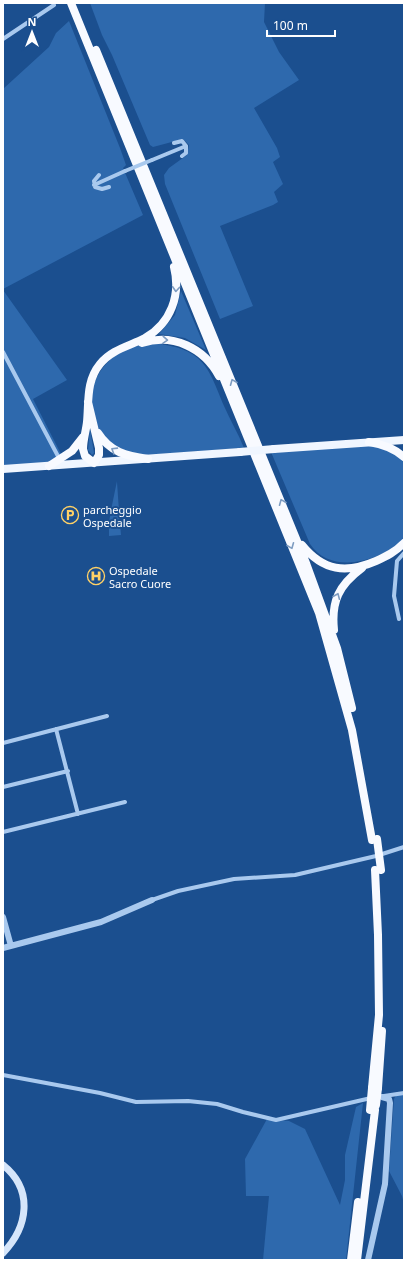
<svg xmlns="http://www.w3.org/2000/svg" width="407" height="1263" font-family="'Noto Sans',sans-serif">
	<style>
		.green { fill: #2e69ad }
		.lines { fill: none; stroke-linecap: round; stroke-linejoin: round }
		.minor { stroke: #a9c9ee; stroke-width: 4 }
		.tertiary { stroke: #a9c9ee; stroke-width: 6 }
		.secondary { stroke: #d6e6fa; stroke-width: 7 }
		.primary { stroke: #f0f6ff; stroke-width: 8 }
		.trunk { stroke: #f8faff; stroke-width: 8 }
		.minor-bridge { stroke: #a9c9ee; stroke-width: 4 }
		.primary-bridge { stroke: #f0f6ff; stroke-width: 8 }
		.trunk-bridge { stroke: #f8faff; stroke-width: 8 }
		.oneway { stroke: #7e9cc1 }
		.labels { text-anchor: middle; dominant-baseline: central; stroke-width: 4; stroke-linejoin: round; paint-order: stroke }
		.poi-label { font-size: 11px; fill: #fff; stroke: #1b4f8f; text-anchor: start }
	</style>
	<rect width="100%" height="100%" fill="#1b4f8f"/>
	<path class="green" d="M90 3H265L264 22 279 52 299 80 254 108 277 148 280 157 273 162 283 184 274 192 278 202 273 205 220 226 253 306 220 319 165 184 164 175 169 168 187 155 189 145 183 139 153 147 150 145 112 55 102 35Z
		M69 21 120 148 126 165 123 168 143 215 3 289V89L49 47 56 33Z
		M3 290 67 380 33 399 62 456 49 462 3 466Z
		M181 291 206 350 185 338 159 334 175 315Z
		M153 343C202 349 207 363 224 406 230 420 238 433 244 448L147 455C71 453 72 349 153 343Z
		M90 429 94 453 92 455 88 450Z
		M369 445 385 447 404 459V539C381 561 331 576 310 544L271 452Z
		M117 481V482L119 511 111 510Z
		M111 511H119L120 523 109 522Z
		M109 522 120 524 121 535 109 536Z
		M404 1094V1204L402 1196 389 1171 394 1099 396 1095Z
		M363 1103 346 1260H263L269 1196H246L245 1159 267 1119 289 1121 305 1129 340 1205 345 1180V1155L356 1107Z"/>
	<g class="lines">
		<path class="minor" d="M3 39 54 5
			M174 143 182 141 186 146V153L182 156
			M152 160 186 146
			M99 175 94 181 95 187 102 189 109 187
			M94 185 125 171
			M3 352 60 460
			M399 619 394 596 397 561 404 553
			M56 729 78 814
			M3 743 107 716
			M3 787 68 771
			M3 832 125 802
			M152 900 178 891 234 879 295 875 376 856 404 847
			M3 1075 100 1093 136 1102 188 1101 217 1104 243 1112 276 1120 371 1098
			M384 1096 404 1093"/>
		<path class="tertiary" d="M3 917 11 946
			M3 948 101 922 152 900
			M368 1260 385 1184 390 1103 389 1099 382 1097"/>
		<path class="secondary" d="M3 1165C34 1190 28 1227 3 1253"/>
		<path class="primary" d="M274 449 404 440
			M3 469 240 452"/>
		<path class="trunk" d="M71 3 319 613 352 730 372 840
			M96 50 306 563 337 648 352 708
			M142 343C173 333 204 348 219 376
			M88 402 99 448V455L94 463 85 456 83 449C83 440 86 431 87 422 89 401 86 381 100 364 112 349 130 346 145 338 171 323 181 295 174 267
			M98 433C110 452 126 456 148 459
			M369 442C382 444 394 448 404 457
			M49 466 72 451 83 437
			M302 545C323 571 346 574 376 561 387 556 395 552 404 543
			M334 630C331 601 339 585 362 568
			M372 1088 379 1015 378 935 375 870
			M378 1088 382 1031
			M351 1260 358 1202
			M357 1260 375 1110"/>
		<path class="minor-bridge" d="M125 171 152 160"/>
		<path class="primary-bridge" d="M240 452 274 449"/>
		<path class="trunk-bridge" d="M377 839 381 870
			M376 1105 378 1088
			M370 1110 372 1088"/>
	</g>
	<defs><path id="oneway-chevron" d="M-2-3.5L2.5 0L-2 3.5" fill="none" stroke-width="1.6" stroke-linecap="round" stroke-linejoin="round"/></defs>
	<g class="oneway">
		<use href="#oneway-chevron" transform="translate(176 289) rotate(94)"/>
		<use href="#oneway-chevron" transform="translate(165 340) rotate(4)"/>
		<use href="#oneway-chevron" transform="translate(233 382) rotate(-112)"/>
		<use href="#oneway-chevron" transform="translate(114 450) rotate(-148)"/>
		<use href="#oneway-chevron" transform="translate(282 502) rotate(-112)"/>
		<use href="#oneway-chevron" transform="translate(291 546) rotate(68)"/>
		<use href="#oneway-chevron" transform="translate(337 596) rotate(-67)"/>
	</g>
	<defs>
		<g id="parking-ring" transform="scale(0.9)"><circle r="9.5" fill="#1b4f8f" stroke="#ffd166" stroke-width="1.5"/><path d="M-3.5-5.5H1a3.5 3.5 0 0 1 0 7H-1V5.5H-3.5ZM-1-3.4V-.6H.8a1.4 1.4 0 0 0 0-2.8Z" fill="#ffd166"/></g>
		<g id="hospital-ring" transform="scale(0.9)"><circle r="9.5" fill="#1b4f8f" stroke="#ffd166" stroke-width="1.5"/><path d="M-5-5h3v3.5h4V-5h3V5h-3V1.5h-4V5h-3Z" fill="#ffd166"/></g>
	</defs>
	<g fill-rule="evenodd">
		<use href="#parking-ring" x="70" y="515"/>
		<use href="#hospital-ring" x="96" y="576"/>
	</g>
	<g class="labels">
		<g class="poi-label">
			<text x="83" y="509">parcheggio<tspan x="83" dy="13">Ospedale</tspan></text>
			<text x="109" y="570">Ospedale<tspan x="109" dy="13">Sacro Cuore</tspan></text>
		</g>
	</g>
	<rect width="407" height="1263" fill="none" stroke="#ffffff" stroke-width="8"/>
	<g transform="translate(32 32)" stroke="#1b4f8f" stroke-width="3" paint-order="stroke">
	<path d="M0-3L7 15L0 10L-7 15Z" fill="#ffffff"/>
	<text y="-6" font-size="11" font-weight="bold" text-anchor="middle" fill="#ffffff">N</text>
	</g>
	<path d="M267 30v6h68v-6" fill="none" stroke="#ffffff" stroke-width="2"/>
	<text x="273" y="30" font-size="12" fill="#ffffff" stroke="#1b4f8f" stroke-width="3" paint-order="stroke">100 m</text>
</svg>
